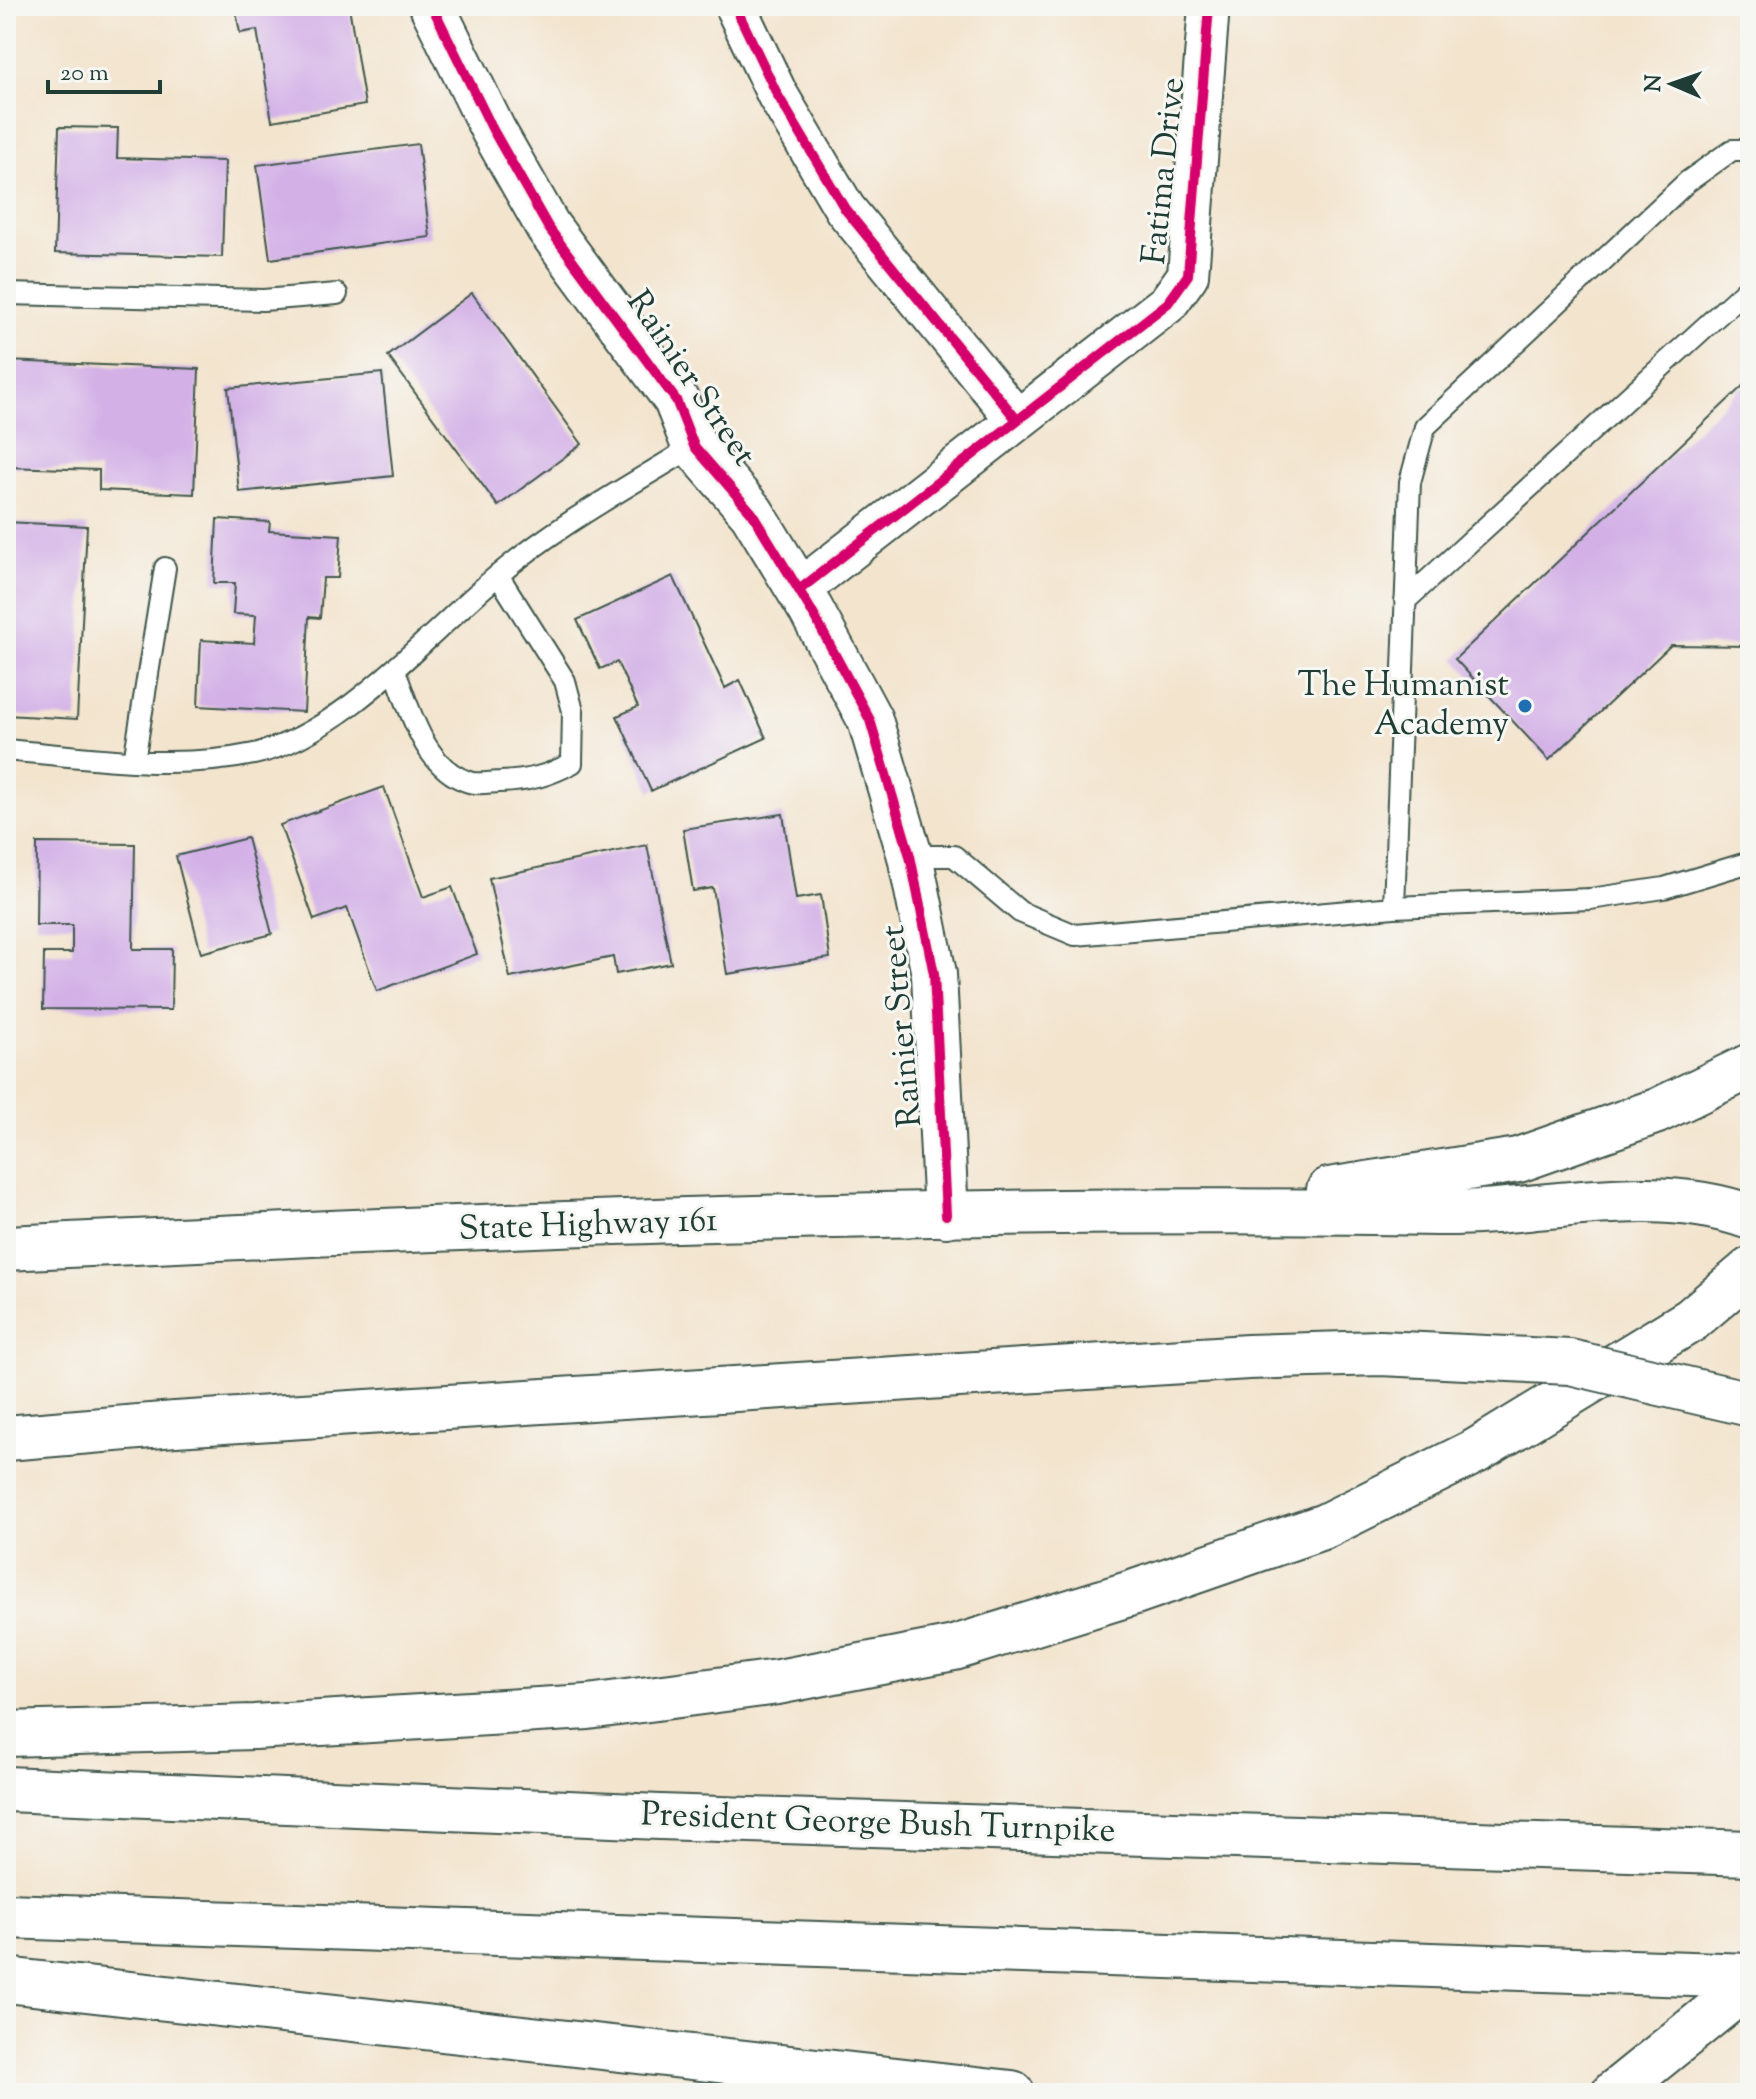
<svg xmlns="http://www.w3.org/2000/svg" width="1756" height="2099" font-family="'Sorts Mill Goudy',serif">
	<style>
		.building { fill: #d3b1e7 }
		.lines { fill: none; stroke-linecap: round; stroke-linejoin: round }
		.service-casing { stroke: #3f564b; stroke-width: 24 }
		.minor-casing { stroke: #3f564b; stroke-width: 44 }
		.tertiary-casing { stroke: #3f564b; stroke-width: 48 }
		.secondary-casing { stroke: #3f564b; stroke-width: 48 }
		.motorway-casing { stroke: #3f564b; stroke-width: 48 }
		.service { stroke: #fff; stroke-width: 20 }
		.minor { stroke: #fff; stroke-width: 40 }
		.tertiary { stroke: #fff; stroke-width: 44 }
		.secondary { stroke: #fff; stroke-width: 44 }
		.motorway { stroke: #fff; stroke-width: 44 }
		.motorway-bridge-casing { stroke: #3f564b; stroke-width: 48; stroke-linecap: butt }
		.motorway-bridge { stroke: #fff; stroke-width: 44 }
		.cycleway-casing { stroke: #f6f6f2; stroke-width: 15 }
		.cycleway { stroke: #d6006c; stroke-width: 10 }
		.poi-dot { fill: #1f6fb2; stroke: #f6f6f2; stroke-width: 3 }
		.labels { text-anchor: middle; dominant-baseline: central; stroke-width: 6; stroke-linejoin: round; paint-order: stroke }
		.street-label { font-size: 34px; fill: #1f3d34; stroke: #f6f6f2 }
		.poi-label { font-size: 34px; fill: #1f3d34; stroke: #f6f6f2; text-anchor: end }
	</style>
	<rect width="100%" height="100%" fill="#f6f6f2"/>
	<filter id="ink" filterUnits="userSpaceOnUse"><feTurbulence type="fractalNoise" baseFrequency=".0125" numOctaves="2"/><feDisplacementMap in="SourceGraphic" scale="16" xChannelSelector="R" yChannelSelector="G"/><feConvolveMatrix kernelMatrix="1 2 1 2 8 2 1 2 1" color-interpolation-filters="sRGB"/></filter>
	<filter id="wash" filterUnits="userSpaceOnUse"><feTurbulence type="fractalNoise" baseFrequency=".006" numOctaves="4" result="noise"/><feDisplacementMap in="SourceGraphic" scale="32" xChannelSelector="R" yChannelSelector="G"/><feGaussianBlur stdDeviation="1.8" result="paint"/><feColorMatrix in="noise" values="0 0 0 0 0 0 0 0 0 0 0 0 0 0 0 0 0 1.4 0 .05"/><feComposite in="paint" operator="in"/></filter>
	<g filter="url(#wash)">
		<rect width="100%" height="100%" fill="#f3e4ce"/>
		<g id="blocks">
			<path class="building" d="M235 6H349L365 105 272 121 257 30 240 33Z
				M59 127 118 128 117 158 225 161 222 257 55 253Z
				M418 144 430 237 270 259 257 165Z
				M472 293 582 444 498 506 388 356Z
				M6 361 199 369 194 494 99 490V470L6 467Z
				M382 373 393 476 239 492 228 388Z
				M1750 379V646L1671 645 1549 760 1455 659Z
				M217 519 270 522 269 531 341 535 338 578H323L320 618 309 617 304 712 198 706 201 640 254 643 256 615 233 614 235 583H214Z
				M6 522 87 526 77 719 6 715Z
				M673 576 725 688 740 680 766 738 651 791 617 716 638 707 617 662 600 669 577 620Z
				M384 787 423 897 452 887 477 954 377 991 347 908 314 920 280 825Z
				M783 814 796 899 821 895 830 958 727 974 713 888 693 891 683 829Z
				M247 838 272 934 201 953 176 856Z
				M37 843 135 844 133 949H172L171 1010 43 1009 44 953H72V925H36Z
				M647 845 671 963 616 974 613 957 510 978 489 878Z"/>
		</g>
	</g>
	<g filter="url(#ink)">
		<use href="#blocks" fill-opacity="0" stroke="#3f564b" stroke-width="2"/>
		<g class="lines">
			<g class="service-casing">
				<path id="service" d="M6 294 263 300 337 294
					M1405 601 1750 286
					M395 671C410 710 424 768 469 782 477 785 491 782 500 782 528 781 548 776 572 763L573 711 565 681 498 575
					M6 750C87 757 173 771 254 754 342 735 430 632 497 576 557 525 628 487 694 446
					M134 761 165 568
					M910 856H954L1020 912 1075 935 1394 907 1590 899 1664 888 1750 862
					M1394 907 1410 482 1425 427 1687 182 1732 150H1750"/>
			</g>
			<g class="minor-casing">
				<path id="minor" d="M735 6 777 94 845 209 1017 420
					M799 590 1168 303 1188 275 1209 6"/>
			</g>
			<g class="tertiary-casing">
				<path id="tertiary" d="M432 6 493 130 548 227 676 400 694 446 752 513 811 610 870 720 910 856 934 974 946 1215"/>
			</g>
			<g class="secondary-casing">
				<path id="secondary" d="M1329 1190 1518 1160 1657 1111 1750 1066
					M6 1248C482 1225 960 1205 1436 1213 1542 1215 1647 1180 1750 1217"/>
			</g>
			<g class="motorway-casing">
				<path id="motorway" d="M6 1438 175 1424
					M6 1734 254 1727 588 1707 778 1682 954 1648 1135 1592 1325 1526 1476 1451 1691 1320 1750 1270
					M6 1789 660 1817 1750 1853
					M6 1916 1750 1976
					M6 1980 1012 2093
					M1614 2093 1723 2005 1750 1977"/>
			</g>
			<use href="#service" class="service"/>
			<use href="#minor" class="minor"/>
			<use href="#tertiary" class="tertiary"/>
			<use href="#secondary" class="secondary"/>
			<use href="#motorway" class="motorway"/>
			<g class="motorway-bridge-casing">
				<path id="motorway-bridge" d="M175 1424 1248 1357 1380 1353 1570 1362 1750 1404"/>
			</g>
			<use href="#motorway-bridge" class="motorway-bridge"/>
			<g class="cycleway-casing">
				<path id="cycleway" d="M432 6 493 130 548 227 676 400 694 446 752 513 811 610 870 720 910 856 934 974 946 1215
					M735 6 777 94 845 209 1017 420
					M799 590 1168 303 1188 275 1209 6"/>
			</g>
			<use href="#cycleway" class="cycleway"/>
		</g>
	</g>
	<circle class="poi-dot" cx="1525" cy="706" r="8"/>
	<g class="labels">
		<g class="street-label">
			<text transform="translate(1165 171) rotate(-84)">Fatima Drive</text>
			<text transform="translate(690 379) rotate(56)">Rainier Street</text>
			<text transform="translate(903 1026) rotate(-95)">Rainier Street</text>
			<text transform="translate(588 1226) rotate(-2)">State Highway 161</text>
			<text transform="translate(878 1824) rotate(2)">President George Bush Turnpike</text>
		</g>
		<g class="poi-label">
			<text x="1509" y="686">The Humanist<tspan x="1509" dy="39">Academy</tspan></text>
		</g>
	</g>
	<rect width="1756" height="2099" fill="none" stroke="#f6f6f2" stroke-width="32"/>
	<g transform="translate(1672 84) rotate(272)" stroke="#f6f6f2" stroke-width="6" paint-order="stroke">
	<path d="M0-6L14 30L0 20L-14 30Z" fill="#1f3d34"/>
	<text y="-12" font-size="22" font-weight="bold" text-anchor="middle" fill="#1f3d34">N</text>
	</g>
	<path d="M48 80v12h112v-12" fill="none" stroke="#1f3d34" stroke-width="4"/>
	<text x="60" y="80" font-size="24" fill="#1f3d34" stroke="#f6f6f2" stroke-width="6" paint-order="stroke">20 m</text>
</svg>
